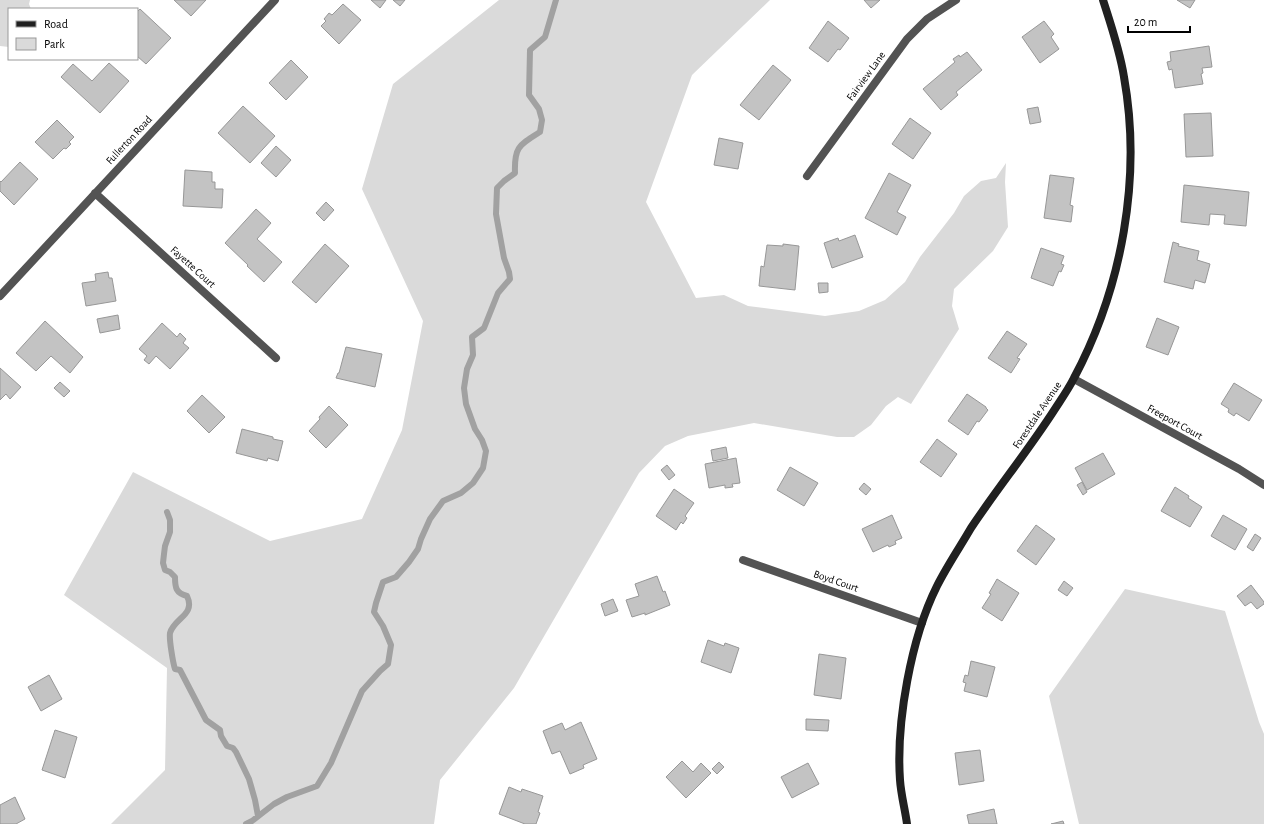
<svg xmlns="http://www.w3.org/2000/svg" width="1264" height="824" font-family="'Alegreya Sans',sans-serif">
	<style>
		.green { fill: #dadada }
		.lines { fill: none; stroke-linecap: round; stroke-linejoin: round }
		.stream { stroke: #a1a1a1; stroke-width: 6 }
		.building { fill: #c3c3c3; stroke: #979797 }
		.street { stroke: #535353; stroke-width: 8 }
		.secondary { stroke: #202020; stroke-width: 8 }
		.labels { text-anchor: middle; dominant-baseline: central; stroke-width: 3; stroke-linejoin: round; paint-order: stroke }
		.street-label { font-size: 11px; fill: #000; stroke: #fff }
	</style>
	<rect width="100%" height="100%" fill="#fff"/>
	<path class="green" d="M0 0H30L29 4 31 9H9V47L0 46Z
		M499 0H770L692 75 646 202 696 298 724 295 748 306 825 316 859 311 885 300 905 282 920 257 954 213 964 196 981 181 996 178 1006 163 1005 182 1008 227 993 251 954 289 952 306 959 329 911 404 898 397 886 406 871 425 854 437H837L754 423 688 436 665 446 639 473 514 688 440 780 434 824H111L165 770 167 668 64 595 133 472 270 541 362 519 402 430 423 321 362 189 393 84Z
		M1125 589 1225 611 1259 722 1264 734V824H1079L1049 696Z"/>
	<g class="lines">
		<path class="stream" d="M167 512 170 520V532L165 546 164 554 163 563 165 570 170 572 175 577C175 588 176 593 187 596 196 615 174 618 170 633 169 639 173 663 175 669L180 670 206 720 220 730 221 736 227 746 233 748 236 752 249 779 255 800 258 816
			M246 824 252 821 274 804 287 797 317 786 331 763 362 691 380 671 388 664 391 645 383 626 374 612 376 603 383 582 396 577 409 562 418 549 421 539 430 519 443 501 461 493 473 483 483 468 486 451 482 440 475 429 466 404 464 388 467 369 473 355 472 337 484 328 498 293 510 279 509 272 504 258 496 214 497 188 504 181 515 173C514 147 519 145 540 132L542 120 539 109 529 95 530 50 545 37 556 0"/>
	</g>
	<path class="building" d="M174 0H206L191 16Z
		M371 0H386L380 8Z
		M393 0H405L400 6Z
		M864 0H880L871 8Z
		M1177 0H1195L1190 8Z
		M343 4 361 20 339 44 321 26 326 21 324 19 329 13 332 15Z
		M140 9 171 38 146 64 137 56V12Z
		M828 21 849 38 840 50 838 49 828 62 809 48Z
		M1044 21 1054 34 1051 37 1059 49 1040 63 1022 37Z
		M1209 46 1212 67 1202 68 1203 73 1201 74 1203 84 1175 88 1172 69 1169 70 1167 62 1171 61 1170 52Z
		M967 52 982 70 956 92 958 95 941 110 923 89 955 62 953 59 959 55 960 57Z
		M291 60 308 77 286 100 269 83Z
		M109 63 129 81 100 113 61 77 73 64 92 81Z
		M773 65 791 80 759 120 740 105Z
		M243 106 275 136 250 163 218 133Z
		M1038 107 1041 122 1030 124 1027 109Z
		M1211 113 1213 156 1186 157 1184 114Z
		M910 118 931 133 913 159 892 144Z
		M57 120 74 137 69 142 71 144 66 149 64 148 53 159 35 142Z
		M719 138 743 143 738 169 714 165Z
		M276 146 291 160 276 177 261 163Z
		M20 162 38 179 14 205 0 191V181L1 182Z
		M185 170 212 172V182H215V189H223L222 208 183 206Z
		M889 173 911 185 897 212 906 217 897 235 865 218Z
		M1050 175 1074 178 1070 205 1073 206 1071 222 1044 218Z
		M1184 185 1249 192 1246 226 1224 224 1225 215 1210 214 1209 225 1181 222Z
		M326 202 334 210 324 221 316 213Z
		M256 209 271 223 257 239 282 262 264 282 247 266 248 265 225 243Z
		M855 235 863 257 832 268 824 243 838 238 839 241Z
		M1173 242 1179 244 1178 246 1199 251 1197 260 1210 264 1205 283 1195 280 1193 289 1164 282Z
		M325 244 349 266 316 303 292 282Z
		M783 244 799 246 795 290 759 286 761 266 764 267 767 245 783 246Z
		M1041 248 1064 256 1061 264 1064 265 1061 272 1059 271 1053 286 1031 278Z
		M108 272 109 278H112L116 301 86 306 82 283 96 281 95 274Z
		M818 283H828V292L819 293Z
		M118 315 120 329 100 333 97 319Z
		M1157 318 1179 327 1168 355 1146 347Z
		M45 321 83 357 70 373 51 356 36 371 16 353Z
		M162 323 177 337 180 333 186 339 183 343 189 348 170 369 156 356 149 364 144 360 147 356 139 349Z
		M1007 331 1027 344 1017 358 1020 359 1011 373 988 358Z
		M346 347 382 354 375 387 336 378 338 373H339Z
		M0 368 21 387 10 399 6 394 0 400Z
		M60 382 70 391 64 397 54 388Z
		M1234 383 1262 400 1249 421 1236 413 1234 416 1228 412 1229 409 1221 404Z
		M967 394 986 407V408L988 410 979 422 977 421 968 435 948 421Z
		M202 395 225 417 209 433 187 411Z
		M329 406 348 425 326 448 309 431 320 419 319 417Z
		M242 429 273 437V439L283 441 278 461 268 458 267 461 236 453Z
		M937 439 957 454 941 477 920 462Z
		M726 447 728 458 713 461 711 450Z
		M1103 453 1115 474 1087 490 1075 468Z
		M736 458 740 483 732 484 733 487 725 488V485L709 488 705 464Z
		M667 465 675 475 669 480 661 470Z
		M790 467 818 483 804 506 777 490Z
		M1082 482 1087 492 1083 495 1077 485Z
		M864 483 871 489 866 495 859 489Z
		M1175 487 1189 496 1188 498 1202 507 1190 527 1161 511Z
		M674 489 694 503 685 516 687 518 683 524 681 522 676 530 656 516Z
		M892 515 902 538 895 541 896 544 889 547 888 545 873 552 862 529Z
		M1223 515 1247 529 1235 550 1211 536Z
		M1036 525 1055 539 1036 565 1017 551Z
		M1255 534 1261 538 1253 551 1247 547Z
		M657 576 663 592 665 591 670 605 645 615V613L632 617 626 600 639 596 635 584Z
		M997 579 1019 593 1002 621 982 608 991 594 989 593Z
		M1064 581 1073 588 1067 596 1058 590Z
		M1251 585 1264 602V604L1257 609 1251 602 1245 606 1237 596Z
		M613 599 618 611 605 616 601 604Z
		M708 640 724 646 725 643 739 648 731 673 701 662Z
		M819 654 846 658 841 699 814 695Z
		M971 661 995 667 987 697 964 691 966 683 963 682 965 675 968 676Z
		M49 675 62 699 41 711 28 687Z
		M806 719 829 720 828 731 806 730Z
		M581 722 597 759 583 765 584 768 570 774 560 751 552 754 543 731 562 723 565 730Z
		M55 730 77 737 65 778 42 770Z
		M980 750 984 781 959 785 955 753Z
		M682 761 693 772 701 763 711 773 686 798 666 777Z
		M719 762 724 767 717 774 712 769Z
		M808 763 819 784 792 798 781 777Z
		M509 787 521 792 522 789 543 796 538 812 540 813 536 824H525L499 814Z
		M15 797 25 819 16 824H0V805Z
		M994 809 997 824H969L967 815Z
		M1063 821 1064 824H1051Z"/>
	<g class="lines">
		<path class="street" d="M807 176 907 39 927 19 956 0
			M95 193 276 358
			M0 296 275 0
			M1074 379 1239 469 1264 485
			M743 560 922 623"/>
		<path class="secondary" d="M907 824C905 809 901 795 900 780 896 722 911 638 937 586 947 566 960 547 971 528 997 489 1027 452 1053 412 1060 401 1068 390 1074 378 1122 288 1142 178 1124 77 1120 51 1111 25 1103 0"/>
	</g>
	<g class="labels">
		<g class="street-label">
			<text transform="translate(866 76) rotate(-54)">Fairview Lane</text>
			<text transform="translate(129 140) rotate(-47)">Fullerton Road</text>
			<text transform="translate(193 267) rotate(42)">Fayette Court</text>
			<text transform="translate(1037 415) rotate(-56)">Forestdale Avenue</text>
			<text transform="translate(1175 422) rotate(29)">Freeport Court</text>
			<text transform="translate(836 581) rotate(19)">Boyd Court</text>
		</g>
	</g>
	<rect x="8" y="8" width="130" height="52" fill="#ffffff" stroke="#999999"/>
	<rect x="16" y="21" width="20" height="6" fill="#202020" stroke="#999999"/>
	<text x="44" y="28" font-size="12" fill="#000000">Road</text>
	<rect x="16" y="38" width="20" height="12" fill="#dadada" stroke="#999999"/>
	<text x="44" y="48" font-size="12" fill="#000000">Park</text>
	<path d="M1128 26v6h62v-6" fill="none" stroke="#000000" stroke-width="2"/>
	<text x="1134" y="26" font-size="12" fill="#000000" stroke="#ffffff" stroke-width="3" paint-order="stroke">20 m</text>
</svg>
